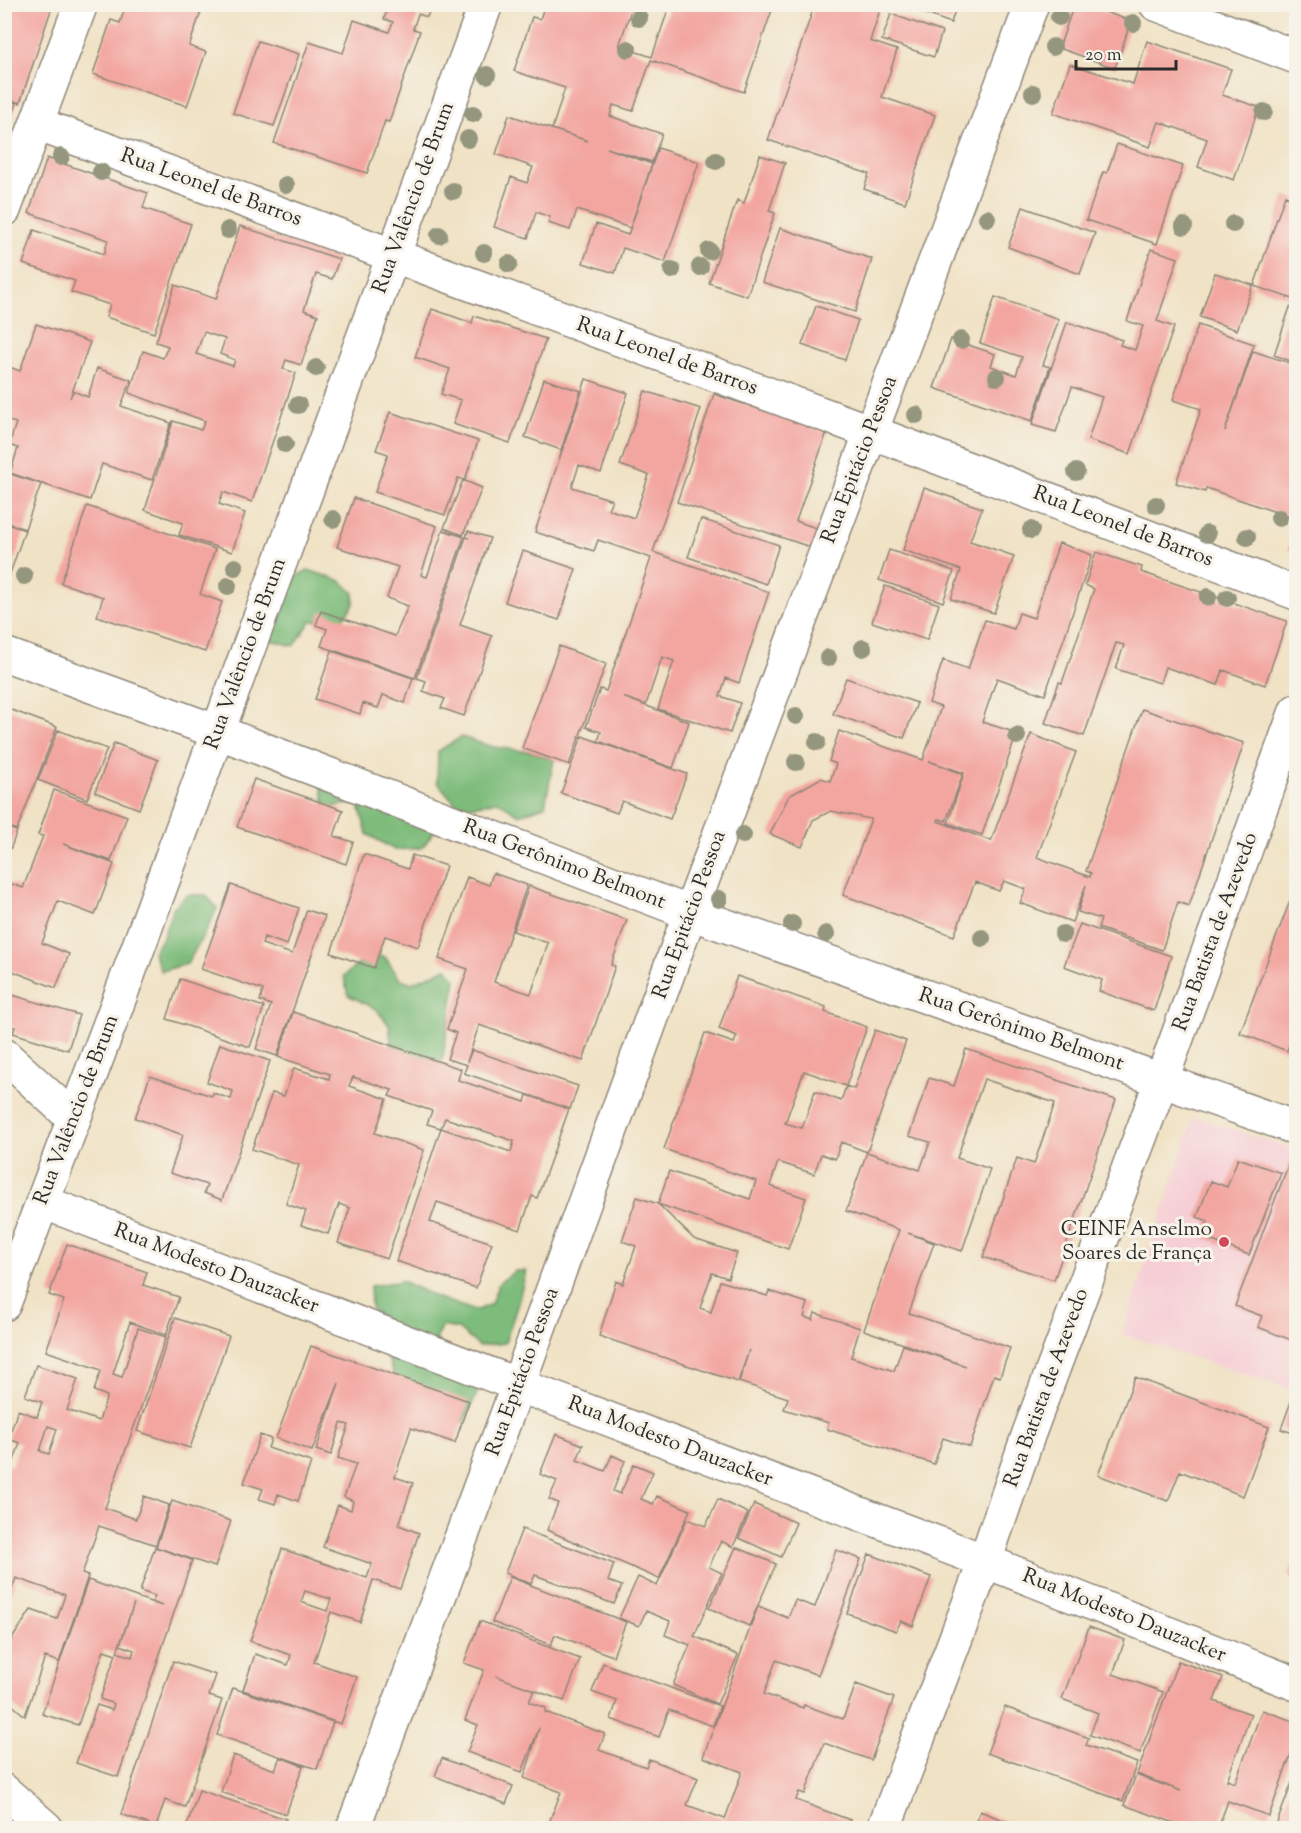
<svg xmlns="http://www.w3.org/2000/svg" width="1301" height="1833" font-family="'Sorts Mill Goudy',serif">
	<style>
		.built { fill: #f6cfd6 }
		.forest { fill: #7ebc7b; stroke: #547453; stroke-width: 1.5 }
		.building { fill: #f3a6a0; fill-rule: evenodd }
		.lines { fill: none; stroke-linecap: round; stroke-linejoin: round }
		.minor-casing { stroke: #8e8678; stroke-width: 36 }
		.tertiary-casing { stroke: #8e8678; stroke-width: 36 }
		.minor { stroke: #fff; stroke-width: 33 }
		.tertiary { stroke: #fff; stroke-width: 33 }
		.tree { fill: #94967e }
		.poi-dot { fill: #d1495b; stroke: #f7f3e8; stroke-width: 2 }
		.labels { text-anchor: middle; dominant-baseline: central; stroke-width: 6; stroke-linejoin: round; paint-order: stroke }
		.street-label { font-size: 21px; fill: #2b2b2b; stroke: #f7f3e8 }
		.poi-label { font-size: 21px; fill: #2b2b2b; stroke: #f7f3e8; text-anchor: end }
	</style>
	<rect width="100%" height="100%" fill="#f7f3e8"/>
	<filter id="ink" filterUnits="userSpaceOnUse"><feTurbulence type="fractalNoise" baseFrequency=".0167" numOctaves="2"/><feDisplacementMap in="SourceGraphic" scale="12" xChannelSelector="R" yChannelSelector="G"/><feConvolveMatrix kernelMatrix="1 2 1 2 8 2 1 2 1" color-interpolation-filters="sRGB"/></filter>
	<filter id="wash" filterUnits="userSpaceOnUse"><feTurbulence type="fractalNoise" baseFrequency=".008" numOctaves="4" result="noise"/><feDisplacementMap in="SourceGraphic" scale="24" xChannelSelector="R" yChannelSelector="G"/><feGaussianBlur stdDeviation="1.35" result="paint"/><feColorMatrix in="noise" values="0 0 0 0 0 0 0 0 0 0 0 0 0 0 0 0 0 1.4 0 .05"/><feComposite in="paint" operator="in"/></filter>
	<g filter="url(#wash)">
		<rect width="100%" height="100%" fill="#f0e2c5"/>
		<path class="built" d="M1194 1117 1296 1150V1391L1122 1334Z"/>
		<path class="forest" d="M308 570 341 581 354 593V604L342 620 311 621 294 646 269 640 291 579Z
			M461 737 494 747 532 752 554 760 545 806 519 815 498 801 471 806 455 803 437 782 438 751Z
			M321 785 442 820 422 848 395 850 367 834 358 802 326 808Z
			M187 895H206L217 908 212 920 187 964 161 971 153 952 163 937 173 908Z
			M369 955 385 957 399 978 412 983 447 968 456 980 442 1062 423 1071 392 1049 389 1025 376 1009 348 995 344 976Z
			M515 1271H526L518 1303 505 1343 479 1346 458 1329 442 1326 436 1338 454 1367 478 1391 464 1422 447 1410 398 1387 388 1359 398 1339 386 1321 371 1308 370 1286 402 1281 438 1298 476 1311 491 1304 499 1283Z"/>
		<g id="blocks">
			<path class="building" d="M4 4H53L20 103 4 98Z
				M126 4H222L220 11 203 6 189 46 206 52 187 106 93 74 111 20 120 23Z
				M382 4H432L427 17 418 14 413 29 420 31 389 122 385 121 367 173 274 143 309 42 343 53 354 20 389 32 393 22 384 19 388 7Z
				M545 4H633L619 46 652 57 670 4H774L744 92 651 60 633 111 613 105 610 116 662 134 652 162 607 148 652 164 630 228 577 210 570 230 548 223 550 217 536 212 528 238 494 227 511 177 527 183 533 167 496 154 509 115 588 141 552 129 565 88 514 71 532 17 540 19Z
				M815 4H882L870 41 897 50 882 97 935 115 905 203 864 189 869 174 768 140Z
				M898 4H957L951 23Z
				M1074 4H1082L1131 21 1115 68 1059 48Z
				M891 14 942 32 934 57 882 40Z
				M258 41 299 54 274 126 233 113Z
				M1147 41 1231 69 1222 95 1259 107 1234 180 1198 167 1207 139 1159 122 1150 147 1053 113 1070 64 1133 84Z
				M4 99 17 103 5 138H4Z
				M1117 144 1183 166 1157 244 1086 220 1103 172 1107 173Z
				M658 148 699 162 665 262 623 248 615 273 583 263 596 224 628 235Z
				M760 155 785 163 769 211 775 213 747 296 709 283 737 200 744 203Z
				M47 158 148 193 143 208 191 224 154 333 106 317 110 305 71 292 75 281 23 264 34 230 104 254 108 240 29 213Z
				M1285 195 1296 199V300L1254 286Z
				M1023 207 1095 233 1080 274 1008 247Z
				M240 226 339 259 332 279 316 274 304 310 318 315 301 365 286 360 283 369 296 373 252 502 223 492 219 504 245 513 232 552 179 535 183 523 145 510 173 421 201 430 205 421 129 393 143 351 163 358 168 346 156 342 175 285 216 299ZM204 332 225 339 220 354 235 360 233 366 196 354Z
				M780 228 872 259 855 312 762 282Z
				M1151 249 1178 258 1157 321 1174 327 1130 454 1088 440 1102 397 1072 387 1056 432 1032 425 1067 322 1122 340 1120 345 1135 350 1143 326 1127 321Z
				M1215 273 1253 285 1237 330 1200 317Z
				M995 297 1059 319 1043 365 1050 367 1032 421 934 388 951 339 995 354 991 366 1016 375 1022 357 980 343Z
				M816 306 858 320 845 360 802 345Z
				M1290 307 1296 309V363L1274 355Z
				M432 309 472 323 474 316 546 339 510 443 453 424 461 400 441 394 450 369 415 357Z
				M36 324 90 342 70 398 73 391 88 397 97 368 131 380 121 406 171 423 152 480 102 464 90 500 10 473 18 448 9 445 16 423 4 420V365L20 371Z
				M1198 325 1254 344 1225 431 1253 351 1296 365V519L1206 488 1205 492 1176 483 1201 409 1173 400Z
				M544 379 581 391 561 450 525 437Z
				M586 379 628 393 601 473 579 465 572 487 612 500 608 509 634 518 649 475 620 465 645 391 701 409 653 552 769 592 739 683 726 678 720 696 740 703 730 733 658 709 674 661 662 657 646 705 623 697 689 722 673 768 598 741 601 732 586 727 600 689 606 691 651 558 598 540 594 551 535 532Z
				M714 394 827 432 796 521 819 529 813 548 677 502Z
				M390 412 478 441 465 480 458 478 445 515 375 492 388 454 376 450Z
				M4 472 41 484 25 529 4 522Z
				M463 480 482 488 463 535 444 528Z
				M924 488 982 508 970 541 1014 556 994 613 951 599 961 570 903 550Z
				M354 498 437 526 421 575 427 577 443 530 464 537 415 678 321 646 327 629 316 625 321 611 395 636 408 606 387 598 398 567 337 547Z
				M87 506 215 549 200 594 222 602 205 652 97 616 103 597 61 583Z
				M701 519 779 545 766 584 688 557Z
				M4 523 25 530 5 588H4Z
				M1296 525V552L1288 550Z
				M468 531 490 538 460 625 492 636 464 716 441 708 445 699 423 691 426 681 417 678 466 537 469 538 466 537Z
				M1059 543 1092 555 1045 695 997 678 982 722 1017 733 982 835 948 823 964 773 929 761 963 774 946 821 939 819 938 821 991 841 1031 734 1076 752 1037 857 1090 877 1091 873 1086 871 1142 709 1244 743 1189 906 1178 902 1162 950 1098 928 1101 919 1078 912 1086 885 1072 922 1020 903 1026 889 1004 881 999 891 975 882 954 936 843 895 871 819 831 811 813 820 802 847 770 834 789 796 821 778 830 781 836 764 829 761 839 731 923 760 941 707 929 703 943 660 968 669 985 620 1014 629 1019 613 1034 618Z
				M889 550 954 571 943 602 879 580Z
				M523 551 576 569 559 620 505 602Z
				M1096 552 1142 567 1141 572 1287 621 1265 685 1223 670 1218 685 1165 667 1160 683 1116 669 1124 645 1116 643 1084 736 1045 723 1059 682 1062 683 1094 589 1085 585Z
				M885 586 939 604 927 640 872 622Z
				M559 646 606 664 569 765 522 748Z
				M332 651 413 678 405 703 383 695 378 708 363 703 360 714 315 699Z
				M846 678 917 703 904 738 833 714Z
				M9 709 57 727 17 830 4 825V721Z
				M58 730 107 749 87 799 38 780Z
				M582 736 687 774 670 819 622 801 617 813 561 793Z
				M114 743 158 760 139 809 95 792Z
				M254 779 343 810 334 836 353 842 346 864 237 827Z
				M54 790 127 816 111 861 63 844 114 864 95 915 58 901 42 943 69 954 56 988 7 969 4 975V881L23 888 43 836 38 835Z
				M4 827 17 831 5 863 4 862Z
				M364 854 408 869 412 855 446 866 418 947 385 936 374 968 331 953Z
				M493 873 527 885 494 982 531 994 548 943 513 931 529 886 627 920 611 965 615 966 583 1061 479 1025 467 1062 472 1050 578 1086 570 1109 464 1073 467 1065 447 1059 456 1033 447 1029 468 969 439 959 467 877 489 885Z
				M231 885 299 908 287 945 264 937 262 944 292 954 307 910 325 916 277 1056 256 1049 271 1005 260 1001 263 990 201 969Z
				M1296 885V1025L1287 1051 1240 1033Z
				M1080 924 1171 956 1154 1011 1099 991 1102 980 1064 966Z
				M737 976 826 1007 825 1012 867 1027 846 1086 804 1071 785 1123 802 1128 815 1091 841 1101 846 1086 854 1089 875 1030 906 1041 867 1152 841 1142 835 1159 821 1154 814 1174 778 1162 770 1186 806 1198 788 1249 658 1204 669 1171 750 1199 756 1181 664 1149 705 1033 734 1043 737 1036 719 1029Z
				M180 979 264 1007 250 1047 167 1019Z
				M6 993 79 1015 68 1050 13 1033 15 1027 4 1024Z
				M293 1012 461 1069 458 1080 525 1102 527 1095 569 1109 537 1198 532 1196 520 1230 437 1202 430 1222 492 1243 476 1288 396 1261 441 1128 511 1152 514 1141 445 1118 441 1128 427 1124 432 1111 389 1096 392 1090 353 1077 349 1086 387 1099 375 1133 424 1150 387 1259 338 1243 350 1208 339 1204 328 1234 301 1225 306 1211 286 1204 299 1165 252 1149 272 1093 284 1096 294 1068 329 1079 330 1074 278 1057Z
				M220 1044 270 1061 222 1200 204 1193 207 1185 170 1173 183 1135 135 1118 150 1076 212 1096 213 1093 231 1099 233 1091 207 1082Z
				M966 1049 1116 1100 1054 1280 983 1257 1017 1158 1034 1164 1055 1103 984 1079 957 1158 990 1169 962 1251 908 1233 934 1243 909 1313 1010 1348 1000 1377 994 1375 970 1447 943 1438 934 1464 827 1429 829 1423 784 1409 788 1398 739 1382 749 1350 738 1382 599 1336 616 1281 623 1284 636 1246 622 1241 637 1197 658 1204 694 1239 737 1253 728 1278 712 1273 700 1308 711 1312 720 1281 767 1296 769 1291 808 1303 804 1317 813 1320 815 1313 860 1328 851 1357 894 1371 903 1345 966 1366 864 1330 899 1230 846 1211 867 1152 920 1170 930 1142 909 1136 929 1078 954 1086Z
				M1295 1147 1296 1148V1342L1258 1327 1262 1316 1235 1306Z
				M1238 1158 1281 1173 1249 1255 1202 1237 1208 1221 1197 1217 1211 1181 1227 1187Z
				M67 1244 147 1272 143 1285 179 1297 166 1335 130 1322 129 1325 113 1374 122 1377 138 1328 166 1337 105 1508 136 1519 144 1496 169 1505 156 1545 99 1526 82 1574 88 1576 59 1662 45 1657 25 1716 4 1698V1651L31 1610 57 1619 65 1595 16 1578 4 1610V1464L12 1466 20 1443 8 1439 18 1410 37 1417 42 1402 25 1396 36 1365 78 1379 67 1410 99 1421 107 1396 94 1391 101 1370 46 1351 64 1300 49 1295ZM48 1426 57 1429 49 1454 40 1451Z
				M175 1318 229 1336 190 1448 137 1431Z
				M311 1346 469 1401 455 1443 411 1428 395 1477 413 1483 399 1525 419 1533 400 1589 373 1580 360 1622 331 1612 314 1662 357 1677 341 1724 243 1690 255 1654 288 1665 291 1655 250 1641 282 1549 367 1578 372 1564 323 1547 338 1505 351 1510 353 1501 344 1497 356 1464 338 1458 349 1425 341 1423 331 1455 316 1450 339 1383 312 1451 276 1438ZM305 1591 331 1599 327 1611 301 1602Z
				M1135 1377 1269 1427 1243 1496 1180 1471 1168 1501 1098 1475Z
				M1292 1399 1296 1401V1434L1281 1429Z
				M556 1434 583 1445 577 1460 605 1471 612 1455 625 1461 613 1491 620 1494 634 1464 653 1472 641 1499 653 1504 657 1496 690 1510 659 1579 547 1530 558 1503 549 1499 557 1481 540 1474Z
				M260 1435 271 1439 268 1448 311 1462 298 1501 278 1494 275 1504 259 1499 263 1489 244 1483Z
				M718 1499 748 1513 733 1547 721 1541 709 1567 722 1573 694 1636 738 1655 717 1704 673 1685 690 1645 665 1635 670 1621 646 1611 639 1626 619 1618 638 1577 657 1586 687 1519 706 1526Z
				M172 1501 231 1521 215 1567 156 1547Z
				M754 1504 796 1523 781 1557 739 1538Z
				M522 1529 614 1564 608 1581 622 1586 614 1604 535 1575 531 1584 505 1573Z
				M155 1547 192 1560 118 1777 76 1763 97 1705 112 1710 114 1704 100 1699 116 1654 104 1650 78 1725 42 1714 88 1580 162 1606 152 1602 155 1596 140 1591ZM134 1603 120 1645 134 1650 132 1657 117 1652Z
				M736 1547 776 1564 749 1626 709 1608Z
				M836 1550 861 1559 818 1675 776 1660 764 1694 803 1708 804 1705 843 1719 856 1684 894 1698 871 1760 824 1743 805 1794 799 1792 796 1800 850 1820 846 1828H547L561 1792 524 1778 539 1728 522 1772 467 1752 478 1725 465 1720 484 1670 464 1663 480 1621 580 1659 564 1701 496 1676 534 1690 529 1702 546 1708 545 1712 605 1734 599 1750 646 1767 649 1759 698 1778 687 1805 725 1819 742 1772 703 1757 758 1606 788 1618 795 1600 815 1607Z
				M869 1554 931 1577 913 1626 901 1621 896 1631 847 1613Z
				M1296 1556V1579L1289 1576Z
				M510 1577 626 1622 613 1656 555 1635 551 1645 492 1622Z
				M1089 1627 1125 1640 1113 1674 1163 1692 1140 1753 1090 1735 1098 1713 1062 1699Z
				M173 1661 216 1675 209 1696 222 1700 185 1807 165 1800 156 1827 121 1814Z
				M1178 1661 1223 1677 1214 1701 1251 1714 1227 1780 1235 1783 1262 1710 1296 1722V1740L1269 1816 1228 1801 1218 1828H1183V1826L1124 1805 1136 1775 1181 1791 1137 1774Z
				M603 1663 720 1706 713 1726 669 1710 659 1737 611 1719 617 1701 592 1692Z
				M233 1688 333 1722 317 1769 217 1735Z
				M1005 1707 1089 1738 1086 1745 1137 1763 1123 1801 987 1753Z
				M233 1755 275 1770 280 1757 303 1766 286 1814 221 1792Z
				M442 1758 513 1786 506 1804 435 1776Z
				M1296 1772V1828H1275Z
				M199 1790 286 1819 283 1828H186Z
				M980 1811 1023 1828H973Z"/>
		</g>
	</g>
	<g filter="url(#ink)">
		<use href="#blocks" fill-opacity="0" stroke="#8e8678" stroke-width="1.5"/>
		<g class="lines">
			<g class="minor-casing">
				<path id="minor" d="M1156 4 1296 57
					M37 124 871 432 1296 593
					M4 210 81 4
					M4 654 218 732 690 913 1296 1128
					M4 1055 74 1119
					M43 1202 518 1385 985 1561 1296 1684
					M4 1304 120 997 486 4
					M4 1791 46 1828
					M353 1828 518 1385 690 913 1032 4"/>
			</g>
			<g class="tertiary-casing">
				<path id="tertiary" d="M884 1828 985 1561 1029 1433 1162 1079 1296 711"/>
			</g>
			<use href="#minor" class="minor"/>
			<use href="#tertiary" class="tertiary"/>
		</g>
		<g class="tree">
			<circle cx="1059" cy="17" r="9"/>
			<circle cx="639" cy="18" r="9"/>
			<circle cx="1133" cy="23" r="9"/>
			<circle cx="1053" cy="47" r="9"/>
			<circle cx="628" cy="49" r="9"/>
			<circle cx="487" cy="75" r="9"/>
			<circle cx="1033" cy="93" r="9"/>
			<circle cx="1264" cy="112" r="9"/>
			<circle cx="473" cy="114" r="9"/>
			<circle cx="468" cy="139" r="9"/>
			<circle cx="61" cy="157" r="9"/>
			<circle cx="716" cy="161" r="9"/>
			<circle cx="101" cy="172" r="9"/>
			<circle cx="286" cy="185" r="9"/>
			<circle cx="453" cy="191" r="9"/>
			<circle cx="987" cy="218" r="9"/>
			<circle cx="1233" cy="224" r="9"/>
			<circle cx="1184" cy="226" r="9"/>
			<circle cx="228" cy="230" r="9"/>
			<circle cx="439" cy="235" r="9"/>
			<circle cx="709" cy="251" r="9"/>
			<circle cx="484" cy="253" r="9"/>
			<circle cx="509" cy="264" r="9"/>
			<circle cx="700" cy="267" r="9"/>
			<circle cx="672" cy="270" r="9"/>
			<circle cx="961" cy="340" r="9"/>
			<circle cx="316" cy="368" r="9"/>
			<circle cx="997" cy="377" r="9"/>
			<circle cx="298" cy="405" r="9"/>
			<circle cx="916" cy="415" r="9"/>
			<circle cx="285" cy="444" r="9"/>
			<circle cx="1076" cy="472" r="9"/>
			<circle cx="1156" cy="505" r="9"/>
			<circle cx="1279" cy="518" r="9"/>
			<circle cx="333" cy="519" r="9"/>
			<circle cx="1031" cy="530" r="9"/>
			<circle cx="1207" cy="534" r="9"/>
			<circle cx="1247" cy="537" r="9"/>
			<circle cx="235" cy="567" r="9"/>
			<circle cx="24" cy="576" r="9"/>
			<circle cx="228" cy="586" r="9"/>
			<circle cx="1208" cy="597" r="9"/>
			<circle cx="1227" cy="598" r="9"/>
			<circle cx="863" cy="648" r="9"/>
			<circle cx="828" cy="658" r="9"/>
			<circle cx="796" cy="716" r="9"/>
			<circle cx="1017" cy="736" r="9"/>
			<circle cx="817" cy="742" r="9"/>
			<circle cx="796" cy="762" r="9"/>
			<circle cx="743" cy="835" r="9"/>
			<circle cx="719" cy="899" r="9"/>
			<circle cx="792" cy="924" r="9"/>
			<circle cx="826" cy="934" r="9"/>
			<circle cx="1063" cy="934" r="9"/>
			<circle cx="982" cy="938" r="9"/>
		</g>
	</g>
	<circle class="poi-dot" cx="1224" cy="1242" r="6"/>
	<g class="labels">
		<g class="street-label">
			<text transform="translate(211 188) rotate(20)">Rua Leonel de Barros</text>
			<text transform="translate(414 198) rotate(-70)">Rua Valêncio de Brum</text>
			<text transform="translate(667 357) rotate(20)">Rua Leonel de Barros</text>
			<text transform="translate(860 460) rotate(-69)">Rua Epitácio Pessoa</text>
			<text transform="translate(1123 527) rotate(21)">Rua Leonel de Barros</text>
			<text transform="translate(246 654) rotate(-70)">Rua Valêncio de Brum</text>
			<text transform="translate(564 865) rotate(21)">Rua Gerônimo Belmont</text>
			<text transform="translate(690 915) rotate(-70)">Rua Epitácio Pessoa</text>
			<text transform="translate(1216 932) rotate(-70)">Rua Batista de Azevedo</text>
			<text transform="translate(1021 1030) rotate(19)">Rua Gerônimo Belmont</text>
			<text transform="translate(77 1110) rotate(-69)">Rua Valêncio de Brum</text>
			<text transform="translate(216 1269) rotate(21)">Rua Modesto Dauzacker</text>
			<text transform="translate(523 1372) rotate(-70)">Rua Epitácio Pessoa</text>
			<text transform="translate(1047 1388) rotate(-70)">Rua Batista de Azevedo</text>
			<text transform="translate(670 1442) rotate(21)">Rua Modesto Dauzacker</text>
			<text transform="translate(1124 1616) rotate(22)">Rua Modesto Dauzacker</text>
		</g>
		<g class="poi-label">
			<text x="1212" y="1230">CEINF Anselmo<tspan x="1212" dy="24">Soares de França</tspan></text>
		</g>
	</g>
	<rect width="1301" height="1833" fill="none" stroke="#f7f3e8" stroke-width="24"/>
	<path d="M1076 60v9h100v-9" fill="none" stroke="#2b2b2b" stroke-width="3"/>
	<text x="1085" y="60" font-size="18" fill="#2b2b2b" stroke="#f7f3e8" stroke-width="4.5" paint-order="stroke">20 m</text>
</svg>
